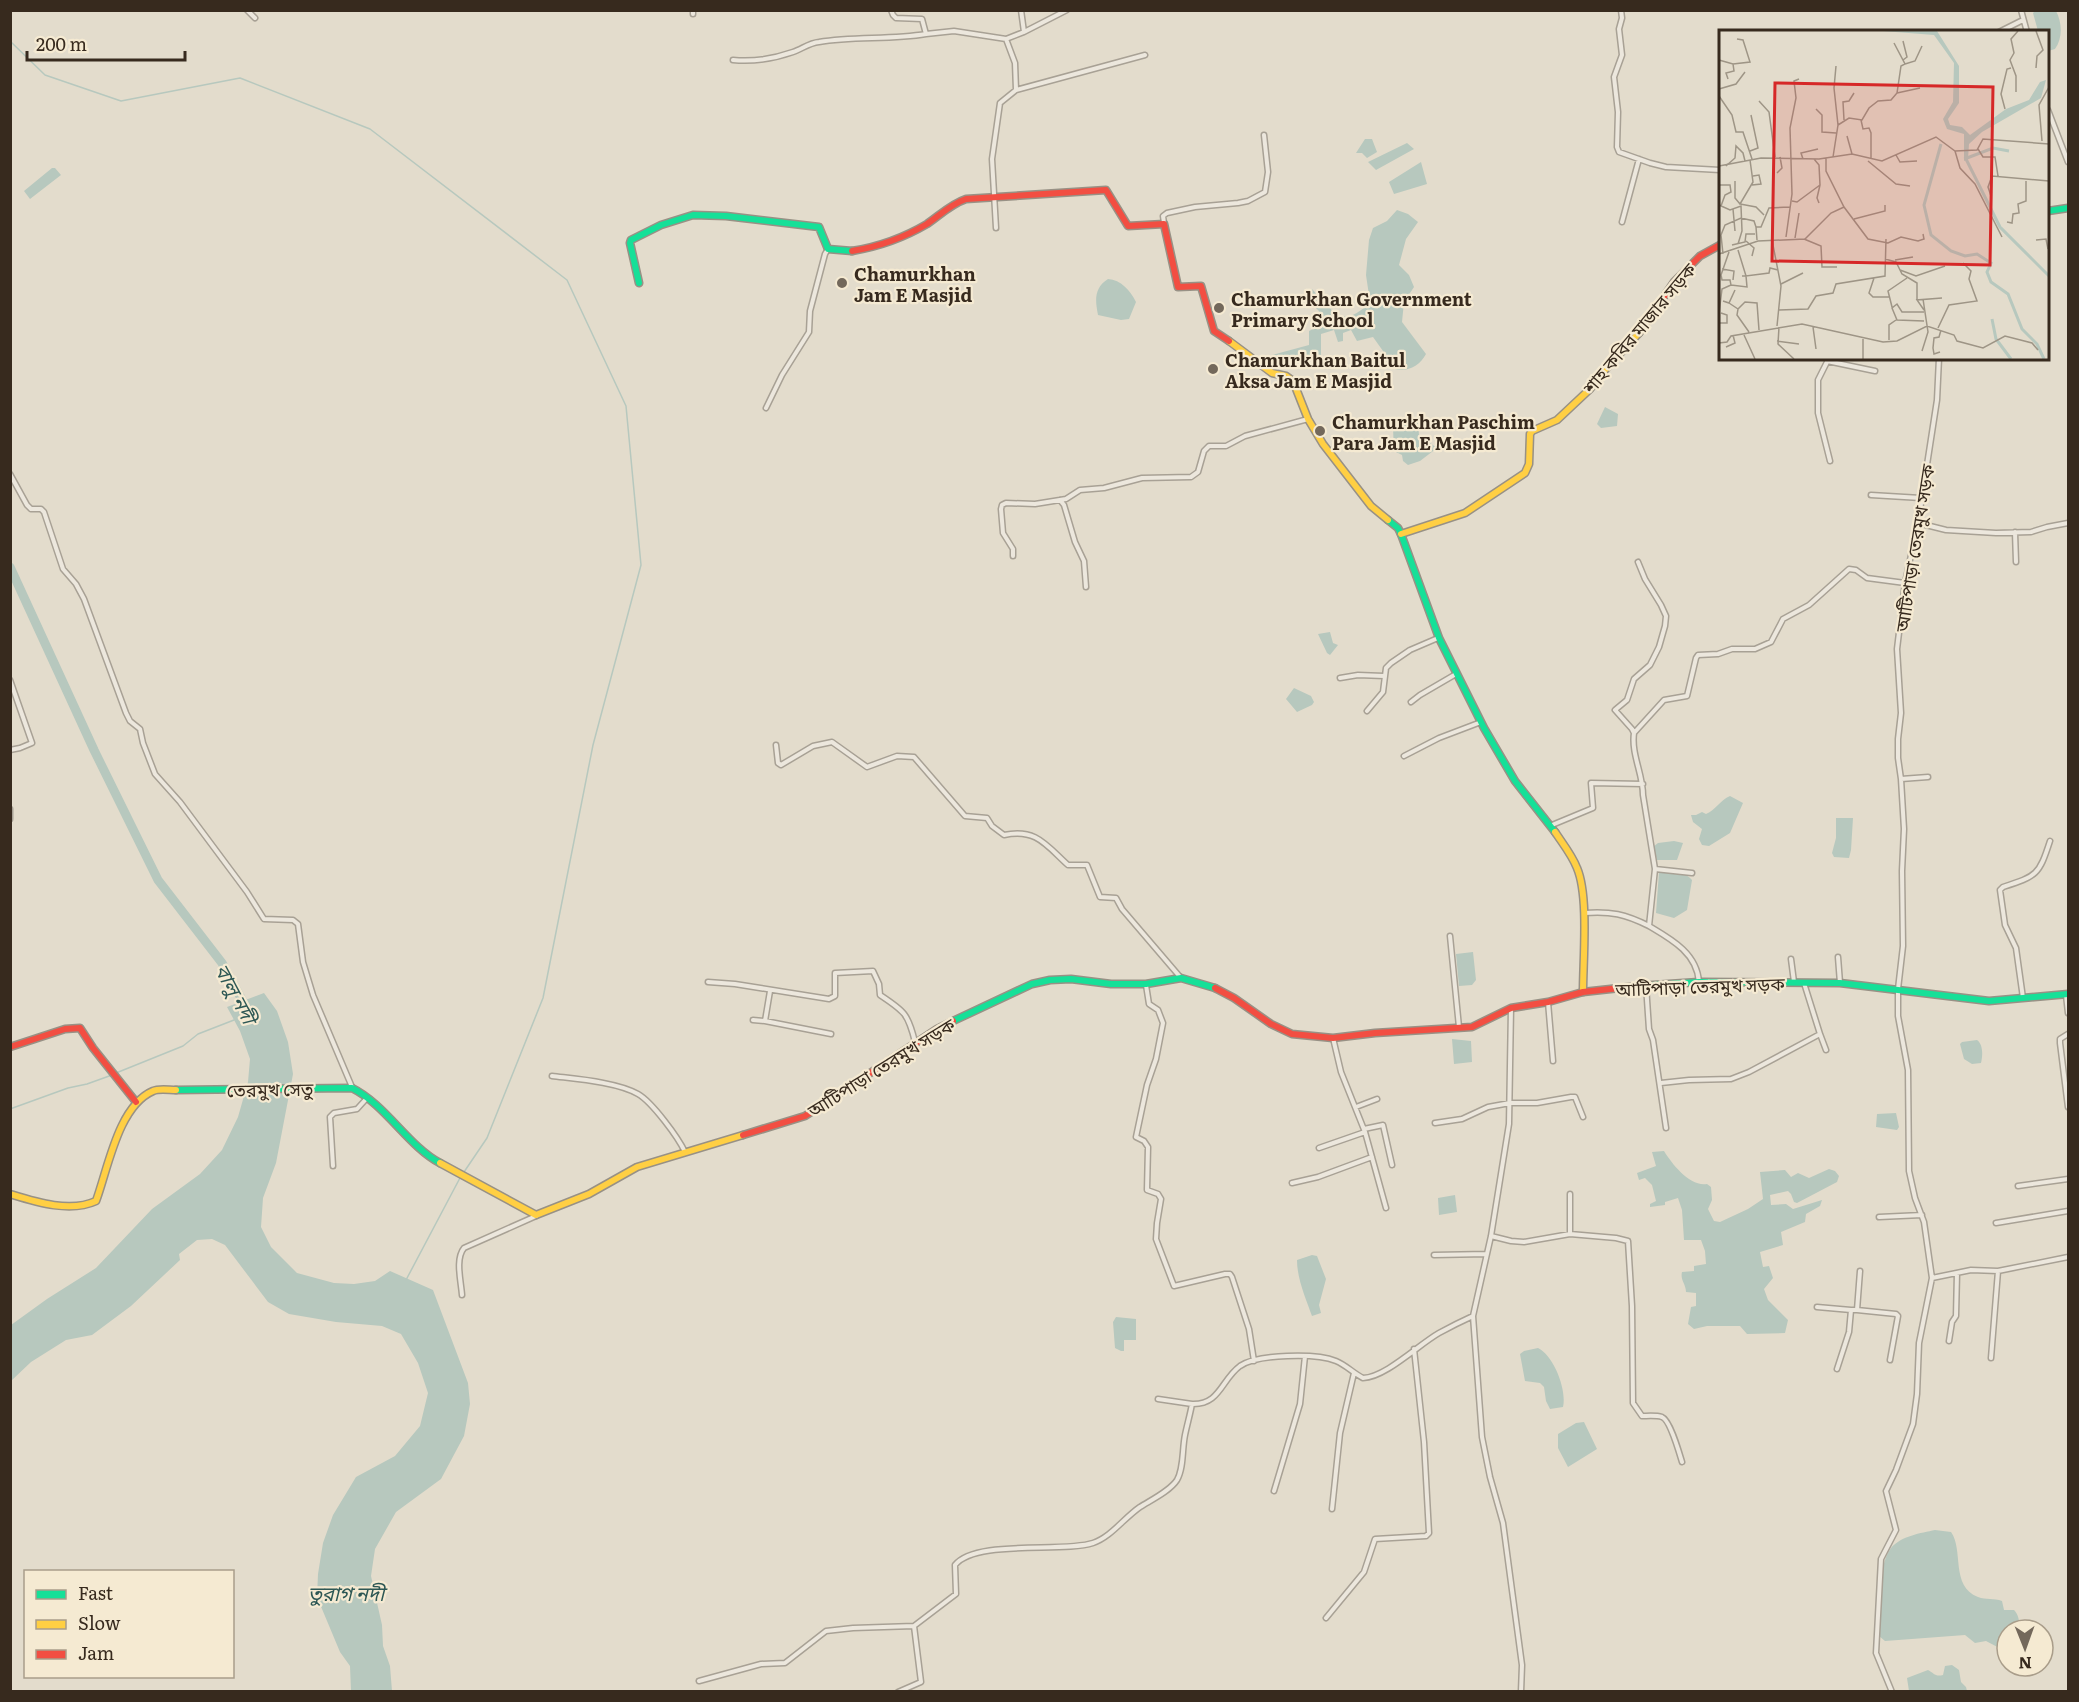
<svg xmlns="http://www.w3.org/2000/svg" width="2079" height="1702" font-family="Literata,'Noto Sans Bengali',serif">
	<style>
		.water { fill: #b7c8be }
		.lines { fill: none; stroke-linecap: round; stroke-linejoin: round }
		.stream { stroke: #b7c8be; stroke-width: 1.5 }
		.river { stroke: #b7c8be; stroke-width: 9 }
		.street-casing { stroke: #a8a195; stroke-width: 7 }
		.fast-casing { stroke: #989185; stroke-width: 9 }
		.slow-casing { stroke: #989185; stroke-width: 9 }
		.jam-casing { stroke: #989185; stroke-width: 9 }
		.street { stroke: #ece7dd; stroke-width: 4 }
		.fast { stroke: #16e098; stroke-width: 6 }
		.slow { stroke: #ffcf43; stroke-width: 6 }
		.jam { stroke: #f24e42; stroke-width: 6 }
		.poi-dot { fill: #73685b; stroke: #f5ead2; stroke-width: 2 }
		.labels { text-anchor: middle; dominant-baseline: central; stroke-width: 4.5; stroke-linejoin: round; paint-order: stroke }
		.poi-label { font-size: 18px; font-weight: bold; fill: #372a1e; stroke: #f5ead2; text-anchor: start }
		.street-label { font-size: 18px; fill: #372a1e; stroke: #f5ead2 }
		.water-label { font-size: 20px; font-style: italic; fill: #2d5754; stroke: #f5ead2 }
		.inset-river { fill: none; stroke: #b7c8be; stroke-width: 3 }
		.inset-road { fill: none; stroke: #9e9586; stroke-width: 1.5 }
		.view { fill: #d62828; fill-opacity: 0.15; stroke: #d62828; stroke-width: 3 }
		.inset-edge { fill: none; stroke: #372a1e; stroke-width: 3 }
	</style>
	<rect width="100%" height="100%" fill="#e3dccc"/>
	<path class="water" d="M2056 11C2062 22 2063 38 2055 49L2048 51V32L2038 31 2033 13 2035 11Z
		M1365 139H1372L1377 152 1367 158 1362 153H1356Z
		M1407 143 1414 149 1376 170 1368 162Z
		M1421 162 1427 184 1394 194 1389 182Z
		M52 168H55L61 175 30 199 24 191Z
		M1397 210 1408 214 1418 222 1406 239 1399 265 1409 275 1414 287 1404 302 1402 322 1426 354C1418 369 1401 375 1386 365L1383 351 1373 337 1357 341 1351 330 1343 333V341L1338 342 1334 330 1321 334V356C1305 360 1288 365 1272 359V355L1309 345V331L1323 324 1319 311 1307 299 1304 292 1312 289C1333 311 1342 331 1370 302L1366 275 1369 240 1373 228 1387 221Z
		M1108 279C1121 280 1130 290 1136 302L1129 319 1121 320 1098 315C1095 300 1094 288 1108 279Z
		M1605 407 1618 414 1617 426 1601 428 1597 424Z
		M1414 420 1418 423 1419 435 1437 448 1420 461 1408 465 1403 461 1402 455 1394 451 1393 428 1399 422Z
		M1330 632 1333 643 1338 645 1330 655 1327 653 1318 634Z
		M1294 688 1311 696 1314 702 1312 705 1297 712 1286 699Z
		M1730 796 1743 803 1730 833 1709 846 1702 845 1699 839 1702 829 1693 822 1691 815H1696L1702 812 1706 814C1716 810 1720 800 1730 796Z
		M1836 818H1853L1851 850 1849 858 1834 857 1832 853 1836 838Z
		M1674 841 1683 843 1677 860H1657L1653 847 1658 843Z
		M1659 872C1670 873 1685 871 1692 880L1687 910 1674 918 1656 913Z
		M1473 952 1476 980 1472 985 1459 986 1456 954Z
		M264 993 277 1011 288 1042 293 1074 276 1163 263 1198 261 1227 271 1247 297 1273 334 1283 354 1284 375 1281 390 1271 433 1290 468 1383 470 1404 464 1436 441 1479 396 1512 375 1549 371 1576 382 1625 383 1646 390 1666 392 1691H351L350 1666 340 1652 317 1597 318 1574 323 1543 333 1515 356 1477 395 1456 420 1426 428 1393 418 1363 401 1334 382 1326 336 1322 289 1314 268 1302 225 1245 212 1239 197 1240 179 1254 180 1260 131 1306 92 1335 66 1340 31 1362 11 1381V1325L47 1299 96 1268 152 1209 200 1174 222 1150 238 1117 248 1082 250 1059 240 1031 227 1007Z
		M1452 1039 1471 1041 1472 1062 1454 1064Z
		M1977 1040C1983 1044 1983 1055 1981 1063L1972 1064 1964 1059 1960 1044 1962 1042Z
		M1896 1113 1899 1127 1897 1130 1876 1127 1877 1114Z
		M1664 1151C1672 1164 1690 1187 1707 1184L1711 1187 1712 1200 1708 1209 1714 1221 1720 1222 1748 1209 1763 1199 1760 1172 1785 1170 1791 1177 1798 1173 1809 1178 1829 1169 1835 1171 1839 1176 1837 1182 1797 1203 1794 1202 1791 1194 1788 1191 1770 1195 1771 1205 1786 1204 1793 1209 1822 1200 1820 1206 1806 1214 1805 1222 1781 1232 1783 1245 1760 1252 1763 1267 1769 1266 1773 1278 1764 1289 1768 1300 1788 1320 1785 1333 1747 1334 1740 1326H1707L1694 1329 1688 1324 1691 1307 1696 1306V1293L1686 1292C1686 1284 1680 1280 1682 1272L1694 1271V1266L1706 1264 1705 1251 1701 1240H1684L1682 1210 1678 1198 1665 1202V1205L1650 1207V1204L1656 1201 1652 1185 1645 1178 1639 1180 1637 1173 1656 1166 1652 1152Z
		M1455 1195 1457 1212 1439 1215 1438 1198Z
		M1312 1255 1317 1256 1326 1279 1319 1305 1321 1313 1312 1316C1306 1299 1297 1279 1297 1260Z
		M1116 1317 1136 1319V1340H1124V1351H1121L1115 1348 1113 1322Z
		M1538 1348C1554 1356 1567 1390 1563 1407L1550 1409 1546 1401 1544 1387 1540 1383 1525 1381 1520 1354 1524 1351Z
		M1584 1422 1597 1449 1568 1467 1558 1448V1434L1576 1423Z
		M1935 1530 1951 1532C1964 1550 1950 1586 1978 1597 1986 1600 1994 1598 2002 1601L2004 1610H2014C2019 1615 2020 1623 2019 1630H2007V1652L1986 1641 1975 1643 1965 1635 1885 1641 1879 1636C1880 1613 1877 1566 1891 1548 1901 1536 1921 1533 1935 1530Z
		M1952 1665 1959 1670 1961 1682 1966 1687 1967 1691H1909L1907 1678 1928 1670C1934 1673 1935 1677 1943 1675L1945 1666Z"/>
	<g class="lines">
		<path class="stream" d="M10 41 45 75 121 101 240 78 370 129 567 280 626 406 641 565 593 745 543 998 487 1138 464 1172
			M116 1073 183 1046 198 1034 234 1020
			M10 1109 68 1088 87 1084 112 1075
			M406 1280 461 1176"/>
		<path class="river" d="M10 567 94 750 158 880 222 963 248 1011"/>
		<g class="street-casing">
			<path id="street" d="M247 10 255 18
				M891 10 893 15 896 18 922 19 926 34 954 31 1006 39
				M1621 10 1622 18 1619 29 1622 55 1614 77 1618 112 1617 147 1619 152 1650 163 1666 167 1720 170
				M2021 10 2027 32
				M693 14V10
				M1024 32 1067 10
				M1999 32 2023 20
				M733 60C755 62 773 59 793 52 802 49 809 43 819 42 854 36 890 40 926 34
				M1016 90 1145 55
				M2048 110 2068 162
				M1622 222 1639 159
				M1164 223 1163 216 1167 213 1195 207 1238 203 1248 201 1265 192 1268 172 1264 135
				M996 228 992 159 1000 103 1016 90 1015 63 1006 39 1024 32 1021 10
				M1829 358 1818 380V413L1830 461
				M1827 361 1875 371
				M766 408 782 375 809 332 810 311 825 254 828 249
				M10 474 27 505 31 509H41L44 512 63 569 76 584 84 599 126 713 130 721 140 729 143 743 155 774 180 802 247 892 264 919 293 920 298 924 303 962 313 995 352 1087
				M1871 495 1921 498
				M1060 500 1064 505 1075 542 1084 561 1086 587
				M1918 523 1946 530 1996 533 2031 532 2047 527 2068 523
				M2015 532 2016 562
				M1013 556V549L1003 533 1001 509 1002 505 1006 503 1035 504 1066 499 1080 490 1104 488 1142 478 1191 477 1198 472 1204 451 1209 446H1226L1245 436 1308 419
				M1340 678 1358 675 1384 676
				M10 680 32 743 20 748 10 750
				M1411 702 1420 695 1456 674
				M1367 711 1383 692 1386 668 1391 663 1410 650 1438 638
				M1634 733 1632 729 1615 710 1627 700 1634 679 1650 665 1659 647 1665 626 1666 616 1661 605 1645 579 1638 562
				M776 745 778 763 781 765 813 746 832 742 867 767 897 756 914 757 965 816 987 818 992 826 1004 835C1036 828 1046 845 1068 865H1087L1100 897 1116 898 1122 909 1181 978
				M1404 756 1439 738 1481 722
				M1901 779 1928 777
				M10 809V819
				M1552 825 1593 808 1591 783 1643 784
				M1655 869 1692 873
				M1584 913C1611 911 1625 914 1649 926
				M1450 936 1459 1027
				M1838 957 1840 983
				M1791 959 1794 982
				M708 982 735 984 829 999 835 996V973L873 971 879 984 880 995C904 1011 908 1013 915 1042
				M1699 982C1697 953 1671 939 1649 926L1655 869 1643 795C1643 774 1631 754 1634 733L1664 700 1687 696 1696 658 1698 655 1718 654 1732 649H1755L1771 642 1783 619 1809 605 1849 569 1856 570 1867 578 1905 583
				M1146 985 1149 1004 1158 1010 1163 1023 1156 1059 1147 1085 1136 1137 1144 1141 1148 1147 1147 1190 1158 1194 1161 1199 1157 1223 1156 1239 1174 1286 1225 1274H1230L1232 1277 1249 1329 1254 1361
				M1646 985 1649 1029 1653 1040 1666 1128
				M2066 995 2068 1013
				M2023 998 2016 948 2005 925 2000 890 2003 887C2037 876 2039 875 2050 841
				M1548 1002 1553 1061
				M1511 1008 1509 1124 1491 1236 1473 1316 1482 1437 1490 1477 1503 1523 1522 1665 1521 1692
				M753 1020 765 1021 770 991
				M765 1021 831 1034
				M1820 1034 1826 1050
				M2068 1034 2060 1039V1043L2068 1107
				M1333 1038 1341 1072 1365 1132 1386 1208
				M552 1076C576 1079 617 1082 638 1094 652 1102 678 1137 685 1152
				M1661 1083 1689 1080 1731 1079 1749 1072 1820 1034 1804 983
				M1356 1107 1377 1099
				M1435 1123 1462 1119 1488 1107 1510 1103H1537L1571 1097H1575L1583 1117
				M1364 1129 1383 1125 1392 1165
				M1319 1148 1365 1132
				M333 1166 330 1117 334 1113 357 1109 367 1098
				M1292 1183 1318 1177 1372 1157
				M2018 1186 2068 1179
				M1879 1217 1922 1215
				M1996 1223 2068 1211
				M1570 1234V1194
				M1491 1236 1511 1241 1524 1242 1570 1234 1616 1238 1628 1241 1632 1306 1633 1403 1642 1416C1647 1416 1656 1415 1662 1417 1670 1420 1679 1452 1682 1462
				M1434 1255 1487 1254
				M1860 1271 1857 1310 1896 1314 1898 1316 1890 1360
				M1932 1278 1971 1270 1998 1271 2068 1257
				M462 1295C461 1281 455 1259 464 1248L536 1216
				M1817 1307 1851 1310
				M1949 1341 1952 1322 1956 1316 1957 1273
				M1991 1358 1998 1271
				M1837 1369 1849 1332 1851 1310H1857
				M1158 1399 1192 1404
				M1274 1491 1300 1404 1305 1356
				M1332 1509 1340 1433 1354 1373
				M1326 1618 1364 1572 1375 1539 1426 1536 1429 1533 1424 1442 1414 1349
				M699 1681 761 1664 785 1663 826 1631 853 1628 914 1626
				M898 1692 921 1682 914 1626 956 1594 955 1565C975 1539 1063 1553 1093 1543 1111 1537 1124 1518 1140 1507 1151 1500 1170 1491 1177 1480 1184 1468 1182 1449 1185 1435 1187 1425 1190 1415 1192 1404 1220 1405 1221 1380 1240 1366 1258 1354 1316 1353 1336 1361 1346 1365 1353 1373 1363 1378 1386 1377 1418 1345 1439 1333 1450 1327 1462 1321 1473 1316
				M1892 1692 1876 1653 1881 1559 1896 1530 1886 1491 1896 1470 1913 1424 1917 1394 1919 1343 1932 1278 1924 1222 1915 1198 1909 1171 1908 1070 1898 1016V989L1903 946 1902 871 1904 829 1901 779 1898 758V739L1901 713 1897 649 1905 583 1918 523 1937 400 1939 358"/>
		</g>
		<g class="fast-casing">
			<path id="fast" d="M2048 211 2068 208
				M639 283 630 243 631 240 661 225 693 215 726 216 819 227 828 249 852 251
				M1388 520 1398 528 1401 534 1439 638 1484 728 1515 781 1555 832
				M1638 986 1699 982 1840 983 1989 1001 2068 994
				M953 1021 1032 984 1050 980 1071 979 1111 984H1146L1181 978 1215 988
				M176 1090 352 1088C386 1105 408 1146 440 1163"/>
		</g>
		<g class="slow-casing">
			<path id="slow" d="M1229 341 1272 373 1286 376 1293 381 1308 419 1323 444 1371 506 1388 520
				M1401 534 1465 513 1525 473 1529 464 1530 434 1532 431 1557 420 1590 389 1602 373 1639 333
				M1555 832C1563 844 1572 855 1577 868 1589 896 1583 960 1583 992
				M440 1163 536 1215 589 1194 637 1167 743 1135
				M10 1194C36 1202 70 1213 96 1201 108 1169 118 1106 153 1091 159 1088 169 1090 176 1090"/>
		</g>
		<g class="jam-casing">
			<path id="jam" d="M852 251C877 247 905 237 927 224 940 215 951 204 966 199L1106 190 1128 226 1164 224 1178 287 1201 286 1214 331 1229 341
				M1639 333 1674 282 1700 256 1720 245
				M1215 988 1234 998 1271 1024 1292 1034 1333 1038 1375 1033 1472 1027 1511 1008 1548 1002 1583 992 1638 986
				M10 1047 65 1029 80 1028 93 1048 136 1102
				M743 1135 805 1116 937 1029 953 1021"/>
		</g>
		<use href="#street" class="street"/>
		<use href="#fast" class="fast"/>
		<use href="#slow" class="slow"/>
		<use href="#jam" class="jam"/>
	</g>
	<g class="poi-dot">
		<circle cx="842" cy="283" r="6"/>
		<circle cx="1219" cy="308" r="6"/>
		<circle cx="1213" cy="369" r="6"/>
		<circle cx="1320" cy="431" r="6"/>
	</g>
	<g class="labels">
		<g class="poi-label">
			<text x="854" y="273">Chamurkhan<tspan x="854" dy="21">Jam E Masjid</tspan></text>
			<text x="1231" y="298">Chamurkhan Government<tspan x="1231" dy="21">Primary School</tspan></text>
			<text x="1225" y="359">Chamurkhan Baitul<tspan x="1225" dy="21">Aksa Jam E Masjid</tspan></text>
			<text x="1332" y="421">Chamurkhan Paschim<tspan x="1332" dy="21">Para Jam E Masjid</tspan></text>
		</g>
		<g class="street-label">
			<text transform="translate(1639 328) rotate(-50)">শাহ কবির মাজার সড়ক</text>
			<text transform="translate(1914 548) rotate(-81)">আটিপাড়া তেরমুখ সড়ক</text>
			<text transform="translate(1700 986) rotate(-2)">আটিপাড়া তেরমুখ সড়ক</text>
			<text transform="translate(881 1067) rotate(-32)">আটিপাড়া তেরমুখ সড়ক</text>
			<text transform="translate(270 1089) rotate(-1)">তেরমুখ সেতু</text>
		</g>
		<g class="water-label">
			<text transform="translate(237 993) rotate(62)">বালু নদী</text>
			<text x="346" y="1592">তুরাগ নদী</text>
		</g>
	</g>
	<g transform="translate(1719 30)">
		<rect width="330" height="330" fill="#e3dccc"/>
		<path d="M164 1H218L240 36V73L229 89 231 95 243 97 251 105 287 79 310 70 321 52 327 50 322 68 263 102 250 114 249 129 245 131V104L228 99 224 89 234 72 235 33 215 5Z" fill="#b7c8be"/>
		<path class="inset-river" d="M222 114 205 175 212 205 232 221 246 226 258 224 272 233 268 242 272 252 289 264 303 299 318 314 325 329M246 127 281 197 330 246M248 128 274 118 290 121M273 289 277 309 292 329"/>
		<path class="inset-road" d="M317 1 324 20 318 26 317 38M0 30 14 34 31 32 24 10 18 9M184 30 188 27 184 11M186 34 196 31 203 16M9 49 7 43 15 41 14 34M0 59 17 54 26 42M297 62V46L291 30 295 23 292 9 299 1M178 63 201 58M0 66 13 85 17 102H24L33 129M40 71 50 82 56 127M97 79 103 85V102L117 103M286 79 282 64 288 39 292 38M125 90 124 72 130 71 135 63M142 90 144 99 150 98 152 103V128M119 95 130 88 143 90 150 78 159 71 172 70 178 63 182 36 186 34 175 13M128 106 133 124M323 111 320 75 330 57M259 119 264 127H276L279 146M31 121 39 118 32 85M236 121 241 138 256 154 283 207M177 125 181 132 198 131M114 127 119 95 115 58 117 36M107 128V141L125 177 149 209 169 213 182 207 199 211 205 209 204 204M84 129 82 123 99 119M31 130 34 152 21 174 37 177 45 185M149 131 177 154 191 156M0 136 42 128 100 129 133 124 163 131 217 107 236 121 258 120 264 109 330 114M7 136 16 128 17 116 24 123 26 131M58 143 63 138 61 127M16 151V168L21 174M0 155H11L12 162 6 165 2 176M33 155 42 154 40 145 34 146M272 166 269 157 273 146 330 151M73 171 78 172 101 155 100 135 95 129M100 173 98 168 101 155M0 175 11 180 22 176 23 201 19 214M14 179 16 201M135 189 166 181V175M288 192 293 193 294 184 300 183 299 174 307 171V151M2 205 6 195 22 188 35 191 37 197M2 205 4 224M67 207 73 164 71 98 77 68 75 51 80 49M76 208 80 183M85 209 102 216 103 237H118M38 210 37 197H42L50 178 71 177M53 210 62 256 58 296M317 210 327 209 329 219M27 211 35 218 33 226M13 215 26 212 27 204H36M19 220 27 246 50 243 51 238 59 240M0 224 39 211 86 209 112 183 125 177M166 229 177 232 183 244 198 253V270M176 230 194 227M3 239 15 241 14 250M181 240 197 246 226 236M155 248 150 263 154 267H170M62 254 84 243M12 255 28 257 27 246H23M4 271 10 273 16 260M10 273 19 279 18 285 30 302M173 277 169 261 188 248M19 279 26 272 38 273 40 300M60 280 89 279 97 266 114 263 117 254 166 246 167 209M205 280 198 270 223 268M205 282H183L178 274 173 278 178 290 205 291M0 283 3 259 12 255 11 250H3L2 245 10 222M0 293H8V285L2 283M60 297 59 314 75 329M94 297 97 319M219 298 230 275 258 271 250 249 252 241 244 233M25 305 36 329M170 310V295L177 290M58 311 80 314M0 313 8 312 12 306 83 294 164 312 178 311 208 296 235 305 238 311 264 318 286 306 313 313 319 320M7 317 16 313 14 305M203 321 209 302 204 269M221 322 215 324 214 318 215 308 220 307 222 300M144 329V309"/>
		<path class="view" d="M56 53 274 57 271 235 53 231Z"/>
		<rect width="330" height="330" class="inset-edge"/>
	</g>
	<rect width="2079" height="1702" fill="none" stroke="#372a1e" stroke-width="24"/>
	<rect x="24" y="1570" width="210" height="108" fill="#f5ead2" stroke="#a99d8a" stroke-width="1.5"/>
	<rect x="36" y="1590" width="30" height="9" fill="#16e098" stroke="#a99d8a" stroke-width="1.5"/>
	<text x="78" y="1600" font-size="18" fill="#372a1e">Fast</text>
	<rect x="36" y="1620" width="30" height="9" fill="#ffcf43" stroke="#a99d8a" stroke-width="1.5"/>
	<text x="78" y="1630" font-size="18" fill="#372a1e">Slow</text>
	<rect x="36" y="1650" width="30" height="9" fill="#f24e42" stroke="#a99d8a" stroke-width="1.5"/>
	<text x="78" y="1660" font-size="18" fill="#372a1e">Jam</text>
	<g transform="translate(2025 1648) rotate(179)"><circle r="28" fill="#f5ead2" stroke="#a99d8a" stroke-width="1.5"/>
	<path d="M0-4.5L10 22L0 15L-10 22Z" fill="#73685b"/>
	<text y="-9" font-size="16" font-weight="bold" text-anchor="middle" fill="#372a1e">N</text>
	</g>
	<path d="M27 51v9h158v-9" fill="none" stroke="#372a1e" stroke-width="3"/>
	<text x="36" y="51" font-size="18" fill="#372a1e" stroke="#f5ead2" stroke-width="4.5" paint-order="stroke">200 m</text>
</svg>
